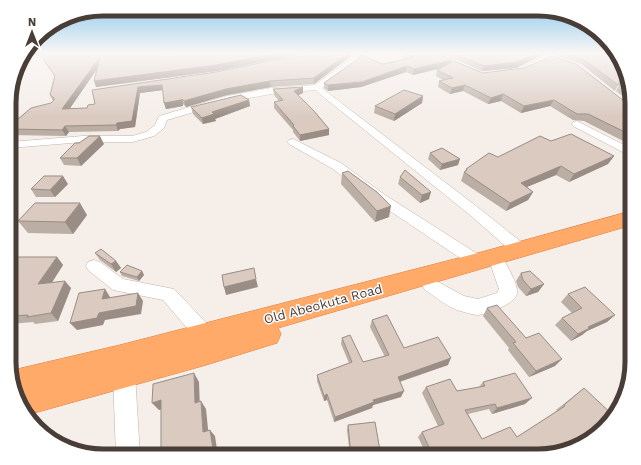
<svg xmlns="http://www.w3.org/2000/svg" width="641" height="465" font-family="'Work Sans',sans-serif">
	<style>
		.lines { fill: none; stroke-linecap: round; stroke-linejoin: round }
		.minor-casing { stroke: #c1b4ab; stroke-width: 1 }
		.highway-casing { stroke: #e37a34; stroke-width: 1 }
		.minor { fill: #fff; fill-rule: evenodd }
		.highway { fill: #ffaa69; fill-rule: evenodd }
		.wall { fill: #bbaea5 }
		.shaded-wall { fill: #998d86 }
		.building { fill: #dacac0; stroke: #998d86 }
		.labels { text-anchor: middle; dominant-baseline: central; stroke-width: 3; stroke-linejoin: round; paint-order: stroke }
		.near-street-label { font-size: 13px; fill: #493d37; stroke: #fff }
		.rim { fill: none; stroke: #493d37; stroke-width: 5 }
	</style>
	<rect width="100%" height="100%" fill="#f5eee9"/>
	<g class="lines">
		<g class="minor-casing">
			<path id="minor" d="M356 53H364L354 65 322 88 323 89 480 209 525 245 527 249 525 253 519 255 513 253 470 215 315 90 271 94 228 102 167 120 164 128 154 136 133 142H83L10 148V142L83 136H132L146 132 155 125 159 116 227 96 271 88 315 85 348 61Z
				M549 53H558C545 67 521 73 503 75L499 73 500 71 527 65Z
				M577 121 632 149V157L573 126 572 124 573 122Z
				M293 139 341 163 385 195 484 258 486 262 484 266 478 268 472 266 375 201 333 169 289 144 287 142 289 140Z
				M94 260 100 262 123 279 174 289 213 330 216 336 213 342 206 345 199 342 163 300 113 290 88 270 86 266 88 262Z
				M499 260 505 262C509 270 518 284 517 293 516 304 487 314 478 315 473 315 465 312 460 311 447 307 436 297 425 290L422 285 425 280 431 278 464 296 478 299 497 293 499 289 491 266 493 262Z
				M124 364 131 367 135 374 140 456H116L113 374 117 367Z"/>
		</g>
		<g class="highway-casing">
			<path id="highway" d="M632 211V225L278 328 281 334 277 343 267 346 206 365 27 415 21 409 10 374V371L13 370 120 345 478 253Z"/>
		</g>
		<use href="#minor" class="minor"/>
		<use href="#highway" class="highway"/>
	</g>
	<path class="wall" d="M24 53H167L165 54H166L172 53H309L269 60 217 71 96 87 97 69 70 108H87L95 104 92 90 351 56 314 84 271 87 227 95 186 107 183 104V106L166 109 164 103 163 90 140 93 135 127 120 129 118 131 69 132 66 136 10 135V125L51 103 53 101 50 95 54 76 50 69H49L43 55 21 56Z
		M401 53H435L452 60 451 62 483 73 632 107V147L624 143 625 142 584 121 573 120 550 106 521 113 501 101 488 104 463 91 450 94 438 87 439 81 443 80 436 76 437 70 442 68 413 75 406 72 361 87 328 91 324 88V83L383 64 405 59 402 58 403 54Z
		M441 53H546L516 68 482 71Z
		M558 53H616L622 61 629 87 623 86 630 88 632 97V104L616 91 619 85H618L615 91 581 64 557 56Z
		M273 89 303 93 298 95 329 129V135L300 141 293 132V130L274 108V102L279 101 274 95Z
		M423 96 422 103 394 121 374 113 375 106Z
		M249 100 250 106 215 119 216 121 203 124 193 114 191 107Z
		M551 141 614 156 608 164 569 182 556 175 527 187 533 192 528 200 506 211 461 181 464 172H465L466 169 498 157Z
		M79 143 104 144 81 166 64 165 60 158Z
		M430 153 458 165 440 170 428 159Z
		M342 173 389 217 375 222 341 184Z
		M400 177 429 199 420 203 398 184Z
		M68 184 55 197H36L31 189Z
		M87 215 73 234 28 233 18 221Z
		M95 253 116 261 121 268 116 272 100 260Z
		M10 257H57L63 265 52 282 71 288 58 321 35 324 33 322 10 324Z
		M142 271 144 275 139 281 122 276 120 272Z
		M521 273 544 284 538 292 526 296 518 287 516 281Z
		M568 294 615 315 607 322 587 331 582 335 571 341 555 325 562 318 572 313 561 302Z
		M487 308 526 338 555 366 529 377 508 350 509 348 483 316Z
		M372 320 404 348 448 365 400 382 401 397 373 405 372 408 334 422 327 400 324 401 317 381V375L349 363 341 344 342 338 363 362 385 357 370 327Z
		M483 382 525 404 492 414 489 409 468 414 482 439 517 437 557 411 556 410 584 388 539 456H427L418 437 422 432 438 426 422 393 426 387 457 391 479 387Z
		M348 425 381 456H350L347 430Z"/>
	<path class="shaded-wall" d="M24 53H43L44 55 21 56Z
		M278 53H309L269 60 217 71 96 87 94 81Z
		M348 53H351V56L314 84V78Z
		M537 53H546L516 68 482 71 484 66Z
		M100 57 102 62 66 114 62 109Z
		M452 60 450 66 413 75 414 69Z
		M46 64H47L50 69H49Z
		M407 66 406 72 361 87 328 91V85Z
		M270 81 271 87 227 95 186 107 184 101 226 89Z
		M162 85 164 90 140 93 135 127 120 129 118 131 116 125 138 87Z
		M465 85 463 91 450 94 452 88Z
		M303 87V93L294 97V91Z
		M503 94 501 101 488 104 491 98Z
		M423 96 422 103 394 121 395 114Z
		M182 99 183 104V106L166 109 164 103Z
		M249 100 250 106 215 119 216 121 203 124 202 118 212 112Z
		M554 100 550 106 521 113 524 106Z
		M65 126 69 132 66 136 62 130Z
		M329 129V135L300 141V135Z
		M100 136 104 144 81 166 77 158Z
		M614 156 608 164 569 182 574 174Z
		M460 159 458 165 440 170 442 164Z
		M561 166 556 175 517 191 521 183Z
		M63 176 68 184 55 197 50 190Z
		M431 192 429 199 420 203 422 195Z
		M533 192 528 200 506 211 510 203Z
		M80 203 87 215 73 234 65 222Z
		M391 206 389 217 375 222 377 211Z
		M57 257 63 265 46 292 38 284Z
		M116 261 121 268 116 272 111 264Z
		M142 271 144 275 139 281 137 277Z
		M256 279 258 287 226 295 224 287Z
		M65 281 71 288 58 321 51 313Z
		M544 284 538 292 526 296 531 289Z
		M105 289 110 297 108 306 102 299Z
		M138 293 143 301 141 314 105 320 103 325 77 330 70 323 99 313Z
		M615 315 607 322 587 331 582 335 571 341 578 334 588 327Z
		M451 358 448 365 395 383 398 377Z
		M562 359 555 366 529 377 536 371Z
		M194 373 199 382 200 411 195 403Z
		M404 391 401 397 373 405 372 408 334 422 335 417 373 400Z
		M327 394V400L324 401V396Z
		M532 398 525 404 492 414 497 408Z
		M161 400 168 408 159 410 152 403Z
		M201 401 206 409 209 439 203 432Z
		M210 430 215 436 218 456H214Z"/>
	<path class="building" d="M42 53H163L166 54 172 53H278L216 65 94 81 100 57 62 109 87 108 88 105 95 104 92 90 216 72 269 61 324 53H348L314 78 270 81 226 89 184 101 182 99 181 100 164 103 162 85 138 87 132 121 117 123 116 125 65 126 62 130 10 129V125H11L31 108 51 103 54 100V98L50 95 55 76 47 64H46Z
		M404 53H435L452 60 414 69 407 66 362 82 328 85 324 83 355 61 361 55 383 64 414 57Z
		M453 53H537L518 62 484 66Z
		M567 53H616L622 61 628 81 620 80 618 85 583 59Z
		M552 56 576 64 632 107V137L629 136 631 135 588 114H577L554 100 524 106 503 94 491 98 465 85 452 88 439 81 453 78 437 70 454 61 483 73 524 68Z
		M619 85 630 88 631 94Z
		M303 87 294 91 314 111 329 129 300 135 293 126 294 125 274 102 283 100 273 89Z
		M404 90 423 96 395 114 375 106Z
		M241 95 249 100 212 112 214 114 202 118 191 107Z
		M571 134 614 156 574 174 561 166 521 183 533 192 510 203 464 172 467 170 466 169 489 153 498 157 540 136 551 141Z
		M89 136H100L77 158H60L75 143H79Z
		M442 148 460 159 442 164 430 153Z
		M405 170 431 192 422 195 400 177Z
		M348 171 377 192 391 206 377 211 342 173Z
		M44 176H63L50 190 31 189Z
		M35 203H80L65 222 18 221Z
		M101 249 116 261 111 264 95 253Z
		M10 257H57L38 284 65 281 51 313 27 317 28 315 10 316Z
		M127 265 142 271 137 277 120 272Z
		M254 268 256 279 224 287 222 275Z
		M530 271 544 284 531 289 523 280 521 273Z
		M585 287 615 315 588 327 590 328 578 334 562 318 582 308 568 294Z
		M105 289 102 299 138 293 136 306 99 313 97 318 70 323 79 293Z
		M497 305 526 338 539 333 562 359 536 371 513 343 516 342 487 308Z
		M387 315 404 348 438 337 451 358 398 377 404 391 373 400 374 402 335 417 327 394 324 396 317 375 352 362 342 338 350 335 363 362 389 355 372 320Z
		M194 373 195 403 201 401 203 432 210 430 214 456H146V453L161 448V400L152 403 153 384Z
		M515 373 532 398 497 408 495 404 465 410 482 439 510 427 517 437 565 406 564 405 584 388 614 416 613 419 580 446 539 456H433L422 432 444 424 426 387 450 379 457 391 485 386 483 382Z
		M375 422 381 456H351L348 425Z"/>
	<linearGradient id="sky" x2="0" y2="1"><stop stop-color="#8cc8ec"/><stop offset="0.45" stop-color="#faf7f5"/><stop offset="1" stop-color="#faf7f5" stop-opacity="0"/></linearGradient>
	<rect width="641" height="118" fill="url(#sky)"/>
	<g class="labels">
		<g class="near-street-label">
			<text transform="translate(323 304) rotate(-15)">Old Abeokuta Road</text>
		</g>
	</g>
	<path d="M0 0H641V465H0ZM103 16H538A87 87 0 0 1 625 103V362A87 87 0 0 1 538 449H103A87 87 0 0 1 16 362V103A87 87 0 0 1 103 16Z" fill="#fff" fill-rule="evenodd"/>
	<path class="rim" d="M103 16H538A87 87 0 0 1 625 103V362A87 87 0 0 1 538 449H103A87 87 0 0 1 16 362V103A87 87 0 0 1 103 16Z"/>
	<g transform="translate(32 32)" stroke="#ffffff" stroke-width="3" paint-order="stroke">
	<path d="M0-3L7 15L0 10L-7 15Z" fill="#493d37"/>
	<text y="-6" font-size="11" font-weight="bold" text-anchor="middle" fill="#493d37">N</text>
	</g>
</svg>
